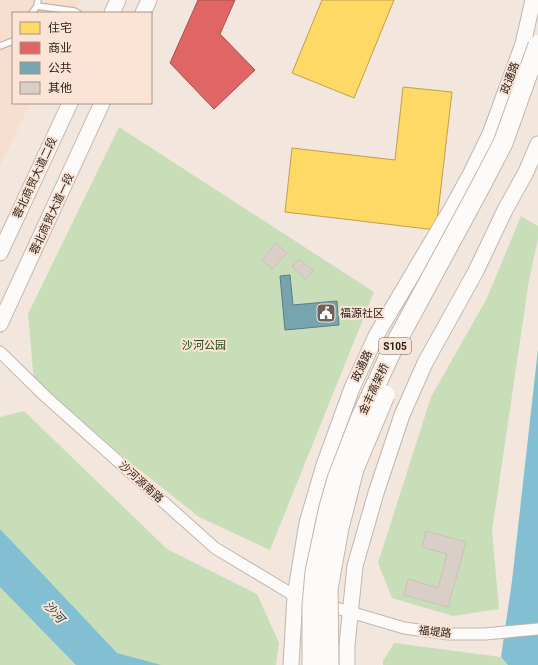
<svg xmlns="http://www.w3.org/2000/svg" width="538" height="665" font-family="Roboto,'Noto Sans SC',sans-serif">
	<style>
		.built { fill: #f8dece }
		.green { fill: #c8deb9 }
		.water { fill: #82bfd2 }
		.homes { fill: #ffd966; stroke: #bea04e }
		.shops { fill: #e06666; stroke: #a8504e }
		.public { fill: #76a5af; stroke: #5e7c81 }
		.building { fill: #dacfc7; stroke: #cbc1b9 }
		.lines { fill: none; stroke-linecap: round; stroke-linejoin: round }
		.lane-casing { stroke: #c0b6ae; stroke-width: 8 }
		.street-casing { stroke: #c0b6ae; stroke-width: 13 }
		.secondary-casing { stroke: #c0b6ae; stroke-width: 17 }
		.lane { stroke: #fdfbfa; stroke-width: 5.5 }
		.street { stroke: #fdfbfa; stroke-width: 11 }
		.secondary { stroke: #fdfbfa; stroke-width: 15 }
		.highway-bridge-casing { stroke: #c0b6ae; stroke-width: 21; stroke-linecap: butt }
		.highway-bridge { stroke: #fdfbfa; stroke-width: 19 }
		.labels { text-anchor: middle; dominant-baseline: central; stroke-width: 4; stroke-linejoin: round; paint-order: stroke }
		.shield { fill: #fbe4d5; stroke: #66584f; stroke-width: 1 }
		.shield-label { font-size: 10px; font-weight: bold; fill: #261c16 }
		.street-label { font-size: 11px; fill: #261c16; stroke: #fbe4d5 }
		.poi-label { font-size: 11px; fill: #261c16; stroke: #fbe4d5; text-anchor: start }
		.park-label { font-size: 11px; fill: #16470a; stroke: #fbe4d5 }
		.water-label { font-size: 12px; font-style: italic; fill: #133e4b; stroke: #fbe4d5 }
	</style>
	<rect width="100%" height="100%" fill="#f3e6dd"/>
	<path class="built" d="M0 0H80L73 13H13V103H30L0 166Z"/>
	<path class="green" d="M119 127 374 292 270 550 199 517 131 463 34 382 28 314Z
		M521 216 538 226V239L529 280 492 531 499 609 453 616 392 598 378 563 431 397 487 298Z
		M24 411 167 549 257 594 279 643 276 665H0V417Z
		M394 643 501 657 508 665H383V661Z"/>
	<path class="water" d="M538 349V665H508L501 657 512 581Z
		M0 529 117 653 161 665H76L0 587Z"/>
	<path class="homes" d="M322 0H394L354 98 292 73Z
		M403 87 452 92 436 230 285 212 292 148 395 160Z"/>
	<path class="shops" d="M198 0H235L220 34 255 70 214 109 170 63Z"/>
	<path class="public" d="M290 275 293 305 337 301 339 325 285 330 280 276Z"/>
	<path class="building" d="M276 243 287 253 272 269 262 260Z
		M299 259 313 271 306 279 292 267Z
		M426 531 466 542 448 607 404 595 408 579 438 588 447 554 422 547Z"/>
	<g class="lines">
		<g class="lane-casing">
			<path id="lane" d="M37 6 74 11 78 13
				M32 13 37 6 38 0
				M0 46 13 41"/>
		</g>
		<g class="street-casing">
			<path id="street" d="M0 352 46 397 215 548 295 596 301 598
				M323 604 404 628 449 634H485L538 629"/>
		</g>
		<g class="secondary-casing">
			<path id="secondary" d="M112 13 118 0
				M143 13 149 0
				M0 253 70 103
				M0 324 102 103
				M291 665 295 596 307 523 324 465 352 388 377 334 453 206 471 173 490 134 523 44 533 0
				M347 665V645L355 566 376 493 402 415 425 363 476 271 505 210 526 172 538 144"/>
		</g>
		<use href="#lane" class="lane"/>
		<use href="#street" class="street"/>
		<use href="#secondary" class="secondary"/>
		<g class="highway-bridge-casing">
			<path id="highway-bridge" d="M312 665V605L315 572 329 507 337 479 361 417 392 350 478 191 503 143 538 45
				M329 665 328 589 339 528 354 469 385 395"/>
		</g>
		<use href="#highway-bridge" class="highway-bridge"/>
	</g>
	<defs>
		<g id="civic-square" transform="scale(1)"><rect x="-9" y="-9" width="18" height="18" rx="4" fill="#6e635c" stroke="#fbe4d5"/><path d="M-.6-6.5H3V-4.5H.6V-3L4-1V1h2V6H-6V1h2V-1L-.6-3ZM-1.2 2.5V6h2.4V2.5Z" fill="#fff"/></g>
	</defs>
	<g fill-rule="evenodd">
		<use href="#civic-square" x="326" y="313"/>
	</g>
	<g class="labels">
		<rect class="shield" x="379" y="338" width="32" height="16" rx="3"/>
		<g class="shield-label">
			<text x="395" y="346">S105</text>
		</g>
		<g class="street-label">
			<text transform="translate(510 78) rotate(-70)">政通路</text>
			<text transform="translate(35 178) rotate(-65)">蓉北商贸大道二段</text>
			<text transform="translate(52 214) rotate(-65)">蓉北商贸大道一段</text>
			<text transform="translate(362 366) rotate(-65)">政通路</text>
			<text transform="translate(374 389) rotate(-65)">金丰高架桥</text>
			<text transform="translate(141 482) rotate(42)">沙河源南路</text>
			<text transform="translate(435 632) rotate(6)">福堤路</text>
		</g>
		<g class="poi-label">
			<text x="340" y="313">福源社区</text>
		</g>
		<g class="park-label">
			<text x="204" y="345">沙河公园</text>
		</g>
		<g class="water-label">
			<text transform="translate(54 612) rotate(48)">沙河</text>
		</g>
	</g>
	<rect x="12" y="12" width="140" height="92" fill="#fbe4d5" stroke="#a69489"/>
	<rect x="20" y="22" width="20" height="12" fill="#ffd966" stroke="#a69489"/>
	<text x="48" y="32" font-size="12" fill="#261c16">住宅</text>
	<rect x="20" y="42" width="20" height="12" fill="#e06666" stroke="#a69489"/>
	<text x="48" y="52" font-size="12" fill="#261c16">商业</text>
	<rect x="20" y="62" width="20" height="12" fill="#76a5af" stroke="#a69489"/>
	<text x="48" y="72" font-size="12" fill="#261c16">公共</text>
	<rect x="20" y="82" width="20" height="12" fill="#dacfc7" stroke="#a69489"/>
	<text x="48" y="92" font-size="12" fill="#261c16">其他</text>
</svg>
